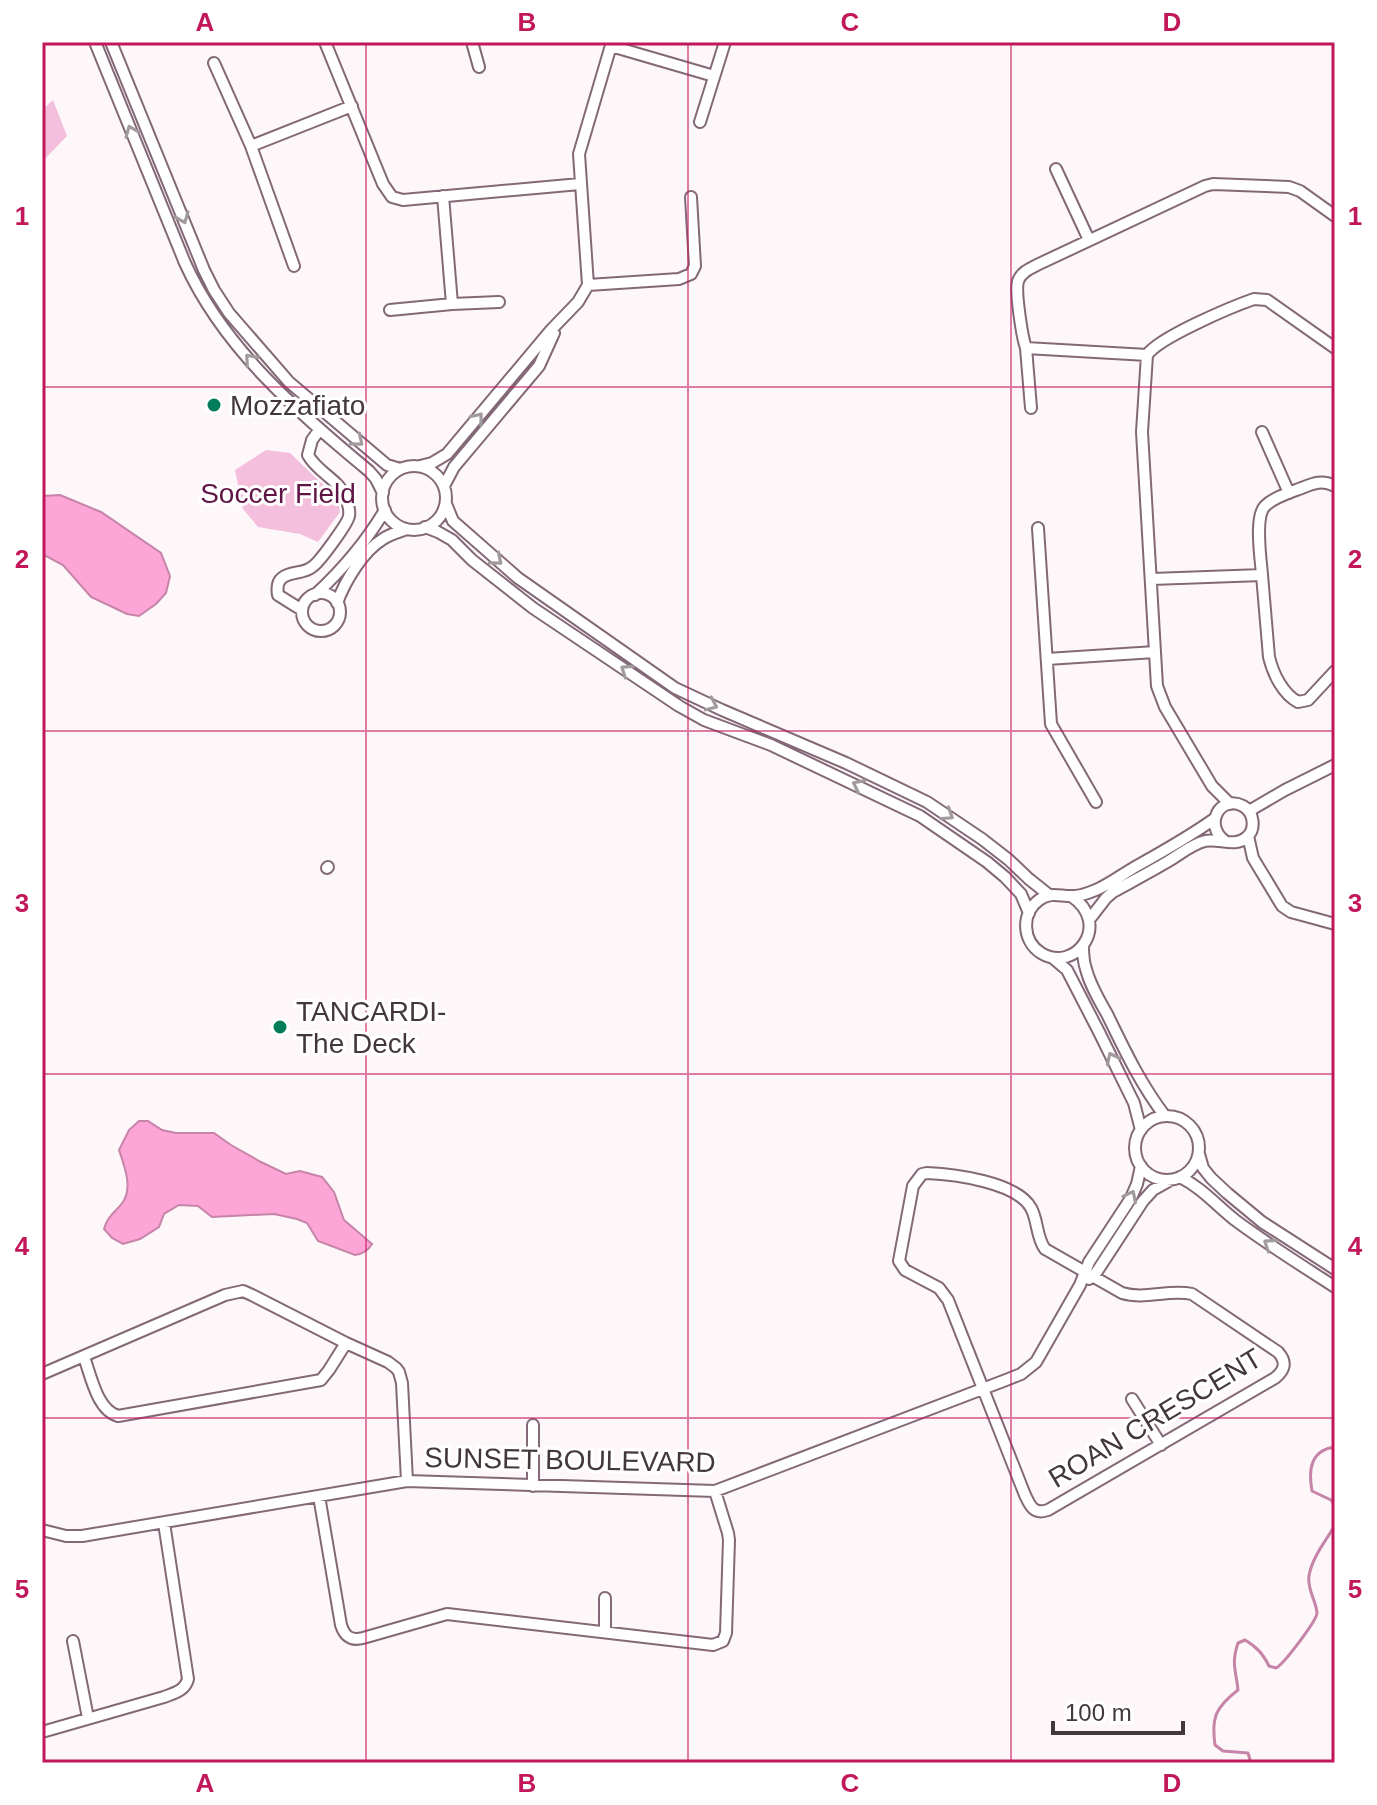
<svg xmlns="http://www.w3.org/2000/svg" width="1377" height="1805" font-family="Arial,sans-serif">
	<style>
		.green { fill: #f4bfdc }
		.water { fill: #fda5d6; stroke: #c584a8; stroke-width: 2 }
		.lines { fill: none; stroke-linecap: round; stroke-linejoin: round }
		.stream { stroke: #c584a8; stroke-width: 3 }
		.minor-casing { stroke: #836977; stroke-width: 14 }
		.minor { stroke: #fff; stroke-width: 10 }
		.oneway { stroke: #a19b9e }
		.grid { fill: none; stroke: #c2185b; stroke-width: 2; stroke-opacity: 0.55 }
		.poi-dot { fill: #037c59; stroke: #fff; stroke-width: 3 }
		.labels { text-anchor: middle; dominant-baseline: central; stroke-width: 6; stroke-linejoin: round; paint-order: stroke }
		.poi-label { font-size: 28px; fill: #43373d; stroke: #fff; text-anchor: start }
		.park-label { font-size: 28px; fill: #5f1445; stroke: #fff }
		.street-label { font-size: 28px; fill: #43373d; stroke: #fff }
		.neatline { fill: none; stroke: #c2185b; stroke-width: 3 }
		.grid-label { font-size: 26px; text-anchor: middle; font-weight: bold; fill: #c2185b }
	</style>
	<rect width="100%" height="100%" fill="#fef7fa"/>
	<path class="green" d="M53 100 67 136 42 162V110Z
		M266 450 290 453 338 499 340 512 318 542 300 534 258 527 243 509 235 470Z"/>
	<path class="water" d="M60 495 101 512 161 553 170 576 166 593 156 604 139 616 127 614 91 597 63 565 42 554V496Z
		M139 1121H148L162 1130 176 1133H214L231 1145 261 1162 286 1174 300 1171 322 1177 334 1192 344 1220 372 1244C368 1251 363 1254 355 1255L318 1241 307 1223 297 1219 274 1214 212 1217 198 1206 179 1205 164 1214 159 1227 140 1239 123 1244 112 1238 104 1229C108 1215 115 1213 123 1202 133 1187 124 1165 119 1150L129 1130Z"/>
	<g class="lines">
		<path class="stream" d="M1335 1447C1311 1450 1308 1469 1312 1491L1331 1500 1335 1506
			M1251 1763 1248 1753 1223 1751 1215 1745C1211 1717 1216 1707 1238 1690 1236 1670 1231 1664 1238 1643L1245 1640C1257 1647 1263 1654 1269 1666L1276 1668C1284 1664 1317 1620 1317 1613 1316 1600 1307 1590 1309 1576 1312 1557 1326 1541 1335 1525"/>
		<g class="minor-casing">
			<path id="minor" d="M95 42 185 263C224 349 298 412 369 471L376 479 383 493
				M111 42 204 270 214 290 229 313 289 382 387 465 400 469
				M325 42 383 184 392 197 403 200 580 184
				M472 42 479 67
				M611 46 714 76
				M214 63 251 146 294 266
				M700 122 725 42
				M251 146 352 106
				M1056 169 1089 240
				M443 196 452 304
				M588 285 679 279 691 274 695 266 691 197
				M390 310 452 304 499 302
				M1026 348 1031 408
				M1147 355 1026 348C1022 337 1015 291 1018 281 1021 272 1031 268 1039 264L1205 186 1213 184 1289 187 1300 191 1335 216
				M1262 432 1289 493
				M420 466 432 463 447 454 551 330 578 302 588 285 579 154 612 42
				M382 498a32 32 0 1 1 64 0a32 32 0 1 1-64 0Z
				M444 486 454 467 539 366 554 333
				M446 504 453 521 518 578 675 688 722 710 846 763 927 802 982 839 1009 860 1029 879 1049 895
				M425 527 438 532 452 540 472 560 533 608 679 706 704 720 771 745 920 816 987 862 1005 877 1021 894 1029 913
				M1038 528 1051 724 1096 802
				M1262 575C1261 560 1254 517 1265 506 1273 498 1288 493 1299 489 1312 484 1321 479 1335 486
				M1152 579 1262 575 1269 657C1273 674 1283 694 1298 702L1308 700 1335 671
				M302 612a19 19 0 1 1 38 0a19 19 0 1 1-38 0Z
				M315 595C342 570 366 542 385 510
				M337 603C345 581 363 551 383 539 390 534 399 532 407 529
				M302 610 278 595C277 589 277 582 282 578 290 571 304 574 312 567 319 563 348 523 349 516 350 510 348 503 346 497 339 480 317 472 308 455L312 440 320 429
				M1047 659 1155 652
				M1230 804 1212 786 1165 707 1157 686 1142 432 1147 355C1158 338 1231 307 1254 299L1267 300 1335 348
				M1249 811 1285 790 1335 765
				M1248 836 1253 858 1282 906 1291 912 1335 924
				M327 868 328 867
				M1071 896C1113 924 1075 974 1041 953 1022 941 1021 913 1039 900 1051 891 1061 897 1074 896 1082 896 1091 892 1098 889 1111 883 1123 874 1135 867 1162 852 1189 837 1214 819
				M1089 920 1106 898 1113 892C1131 882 1150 872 1167 862 1179 855 1192 844 1205 841 1219 838 1235 848 1247 837 1256 829 1254 812 1243 806 1220 794 1203 825 1225 841
				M1083 945C1083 953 1083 961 1086 969 1090 985 1099 1000 1107 1014 1124 1049 1141 1085 1165 1116
				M1054 959 1067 970 1099 1032 1134 1103 1141 1130
				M1135 1148a32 32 0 1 1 64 0a32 32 0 1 1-64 0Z
				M1199 1154 1203 1168 1211 1178 1227 1193 1262 1222 1335 1269
				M927 1173C953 1174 1017 1182 1031 1208 1038 1220 1036 1237 1045 1249L1122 1293C1145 1300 1169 1289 1192 1294L1278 1352C1287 1362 1285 1370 1275 1378L1048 1510C1034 1515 1030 1506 1025 1495L948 1300 939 1288 905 1270 899 1261 913 1186 922 1174Z
				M1180 1177C1202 1188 1216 1205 1235 1220 1267 1244 1301 1265 1335 1287
				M1089 1279 1094 1276 1143 1201 1153 1190 1169 1181
				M84 1357C91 1376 97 1410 118 1416L321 1380 329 1370 346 1343
				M42 1374 225 1295 243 1291 252 1295 346 1343 388 1362 396 1368 399 1372 402 1383 407 1481
				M1132 1399 1161 1445
				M533 1486V1425
				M319 1496 341 1625C345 1637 351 1641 363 1638L447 1614 713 1645 723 1641 726 1633 729 1540 728 1533 715 1491
				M42 1530 66 1536H82L407 1481 715 1491 1006 1380 1021 1374 1036 1362 1080 1285 1089 1262 1131 1198 1137 1184 1141 1166
				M605 1631V1598
				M73 1641 88 1718
				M42 1732 164 1697C174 1693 185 1691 188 1679L164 1523"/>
		</g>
		<use href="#minor" class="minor"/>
	</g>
	<defs><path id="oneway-chevron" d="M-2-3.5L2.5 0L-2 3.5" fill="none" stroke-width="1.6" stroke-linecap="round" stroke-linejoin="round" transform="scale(2)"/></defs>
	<g class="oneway">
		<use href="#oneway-chevron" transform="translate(131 131) rotate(-112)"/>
		<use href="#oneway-chevron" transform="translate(183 218) rotate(68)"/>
		<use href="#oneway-chevron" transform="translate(250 359) rotate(-131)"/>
		<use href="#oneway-chevron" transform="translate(478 418) rotate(-51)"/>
		<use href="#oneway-chevron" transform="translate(358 441) rotate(40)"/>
		<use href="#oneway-chevron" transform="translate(497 560) rotate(40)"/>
		<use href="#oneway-chevron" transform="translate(626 670) rotate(-146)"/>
		<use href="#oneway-chevron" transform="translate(712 705) rotate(24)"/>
		<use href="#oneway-chevron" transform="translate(858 785) rotate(-153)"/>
		<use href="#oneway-chevron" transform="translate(948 815) rotate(33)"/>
		<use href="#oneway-chevron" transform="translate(1112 1058) rotate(-116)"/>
		<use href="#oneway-chevron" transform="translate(1131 1196) rotate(-63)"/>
		<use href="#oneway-chevron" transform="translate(1269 1244) rotate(-146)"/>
	</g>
	<path class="grid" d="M366 42V1763M688 42V1763M1011 42V1763M42 387H1335M42 731H1335M42 1074H1335M42 1418H1335"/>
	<g class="poi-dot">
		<circle cx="214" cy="405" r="8"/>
		<circle cx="280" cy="1027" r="8"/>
	</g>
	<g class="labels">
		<g class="poi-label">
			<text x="230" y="405">Mozzafiato</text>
			<text x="296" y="1011">TANCARDI-<tspan x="296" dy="32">The Deck</tspan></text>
		</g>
		<g class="park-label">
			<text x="278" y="493">Soccer Field</text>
		</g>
		<g class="street-label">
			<text transform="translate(1155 1418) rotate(-31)">ROAN CRESCENT</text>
			<text transform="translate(570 1460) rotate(1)">SUNSET BOULEVARD</text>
		</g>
	</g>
	<rect width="1377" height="1805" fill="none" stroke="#ffffff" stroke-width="88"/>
	<path d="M1053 1721v12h130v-12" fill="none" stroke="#43373d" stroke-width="4"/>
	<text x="1065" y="1721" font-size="24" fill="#43373d" stroke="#ffffff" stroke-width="6" paint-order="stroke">100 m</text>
	<rect x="44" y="44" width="1289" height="1717" class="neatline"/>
	<g class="grid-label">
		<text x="205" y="31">A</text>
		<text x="527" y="31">B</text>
		<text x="850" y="31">C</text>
		<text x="1172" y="31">D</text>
		<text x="22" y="225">1</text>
		<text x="1355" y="225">1</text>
		<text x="22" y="568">2</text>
		<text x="1355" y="568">2</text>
		<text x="22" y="912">3</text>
		<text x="1355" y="912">3</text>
		<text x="22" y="1255">4</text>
		<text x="1355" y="1255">4</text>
		<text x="22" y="1598">5</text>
		<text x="1355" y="1598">5</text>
		<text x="205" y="1792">A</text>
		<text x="527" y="1792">B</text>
		<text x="850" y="1792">C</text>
		<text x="1172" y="1792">D</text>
	</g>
</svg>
